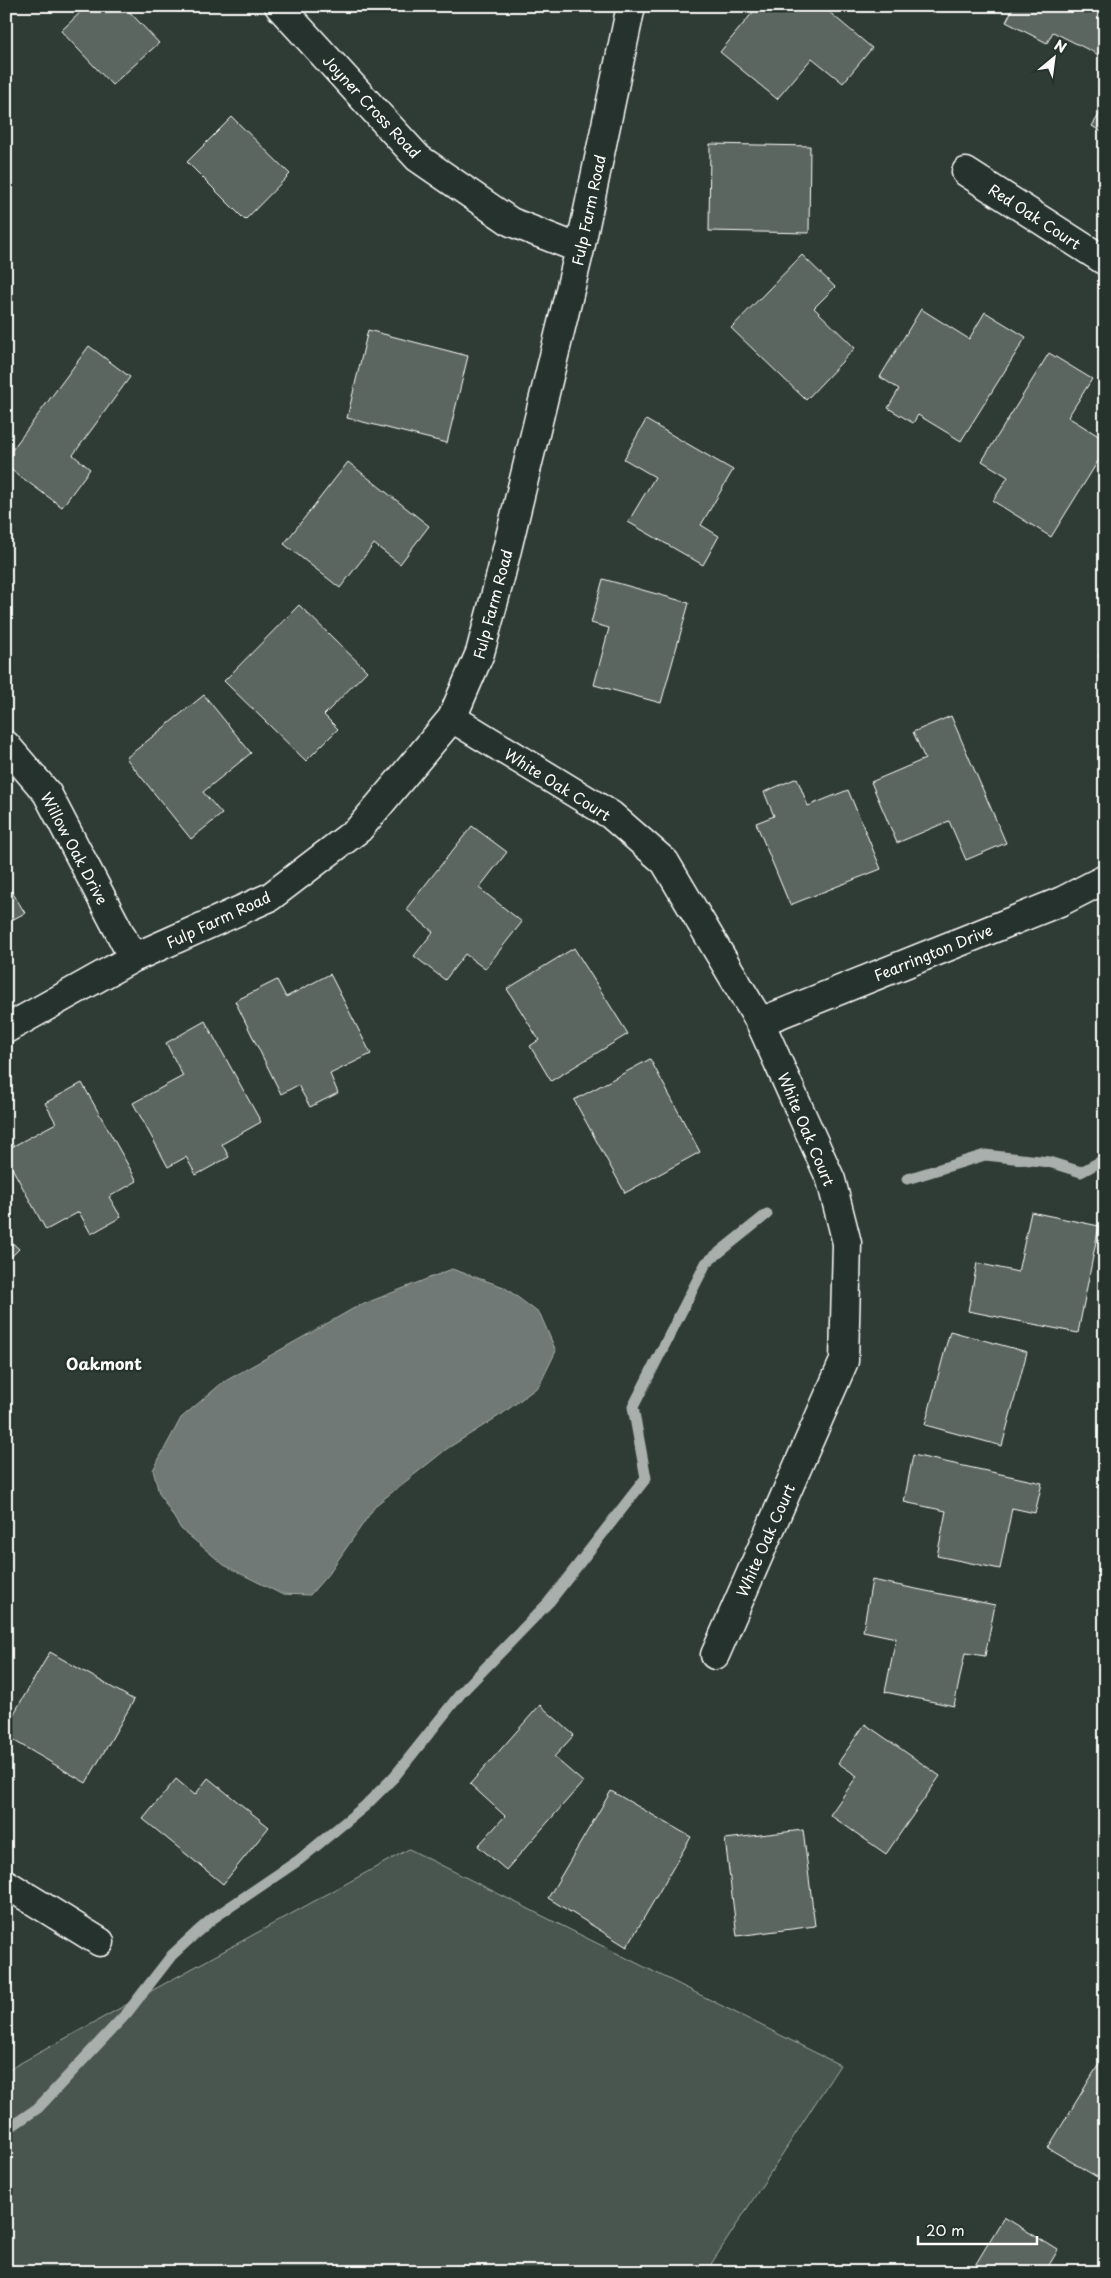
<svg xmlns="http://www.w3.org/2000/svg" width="1111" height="2278" font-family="'Playpen Sans',sans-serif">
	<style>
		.green { fill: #4a544f; stroke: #a4aaa7 }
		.water { fill: #707975; stroke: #a9afac }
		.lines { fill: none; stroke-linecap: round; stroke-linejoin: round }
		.stream { stroke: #a9afac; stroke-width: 11 }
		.building { fill: #5b6661; stroke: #fff }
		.street-casing { stroke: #fff; stroke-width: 31 }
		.street { stroke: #26332d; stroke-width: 28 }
		.labels { text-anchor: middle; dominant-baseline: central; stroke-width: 4.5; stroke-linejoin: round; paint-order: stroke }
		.street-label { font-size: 15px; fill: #fff; stroke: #26332d }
		.neighbourhood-label { font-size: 16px; font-weight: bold; fill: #fff; stroke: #26332d }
	</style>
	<rect width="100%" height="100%" fill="#2f3b35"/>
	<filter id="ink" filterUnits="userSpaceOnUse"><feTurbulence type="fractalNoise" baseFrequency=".02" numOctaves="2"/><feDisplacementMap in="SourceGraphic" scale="10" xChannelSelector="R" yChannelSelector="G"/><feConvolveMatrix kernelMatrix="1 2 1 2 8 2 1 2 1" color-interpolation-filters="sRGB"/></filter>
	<g filter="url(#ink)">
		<path class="green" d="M409 1849 840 2065 706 2272H6V2071Z"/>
		<path class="water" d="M452 1269 504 1287 540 1314 556 1351 539 1386 502 1414 448 1448 376 1505 329 1573 310 1595 281 1594 224 1565 181 1529 159 1493 153 1470 181 1418 222 1383 356 1307Z"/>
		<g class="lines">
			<path class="stream" d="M907 1179 985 1155 1049 1162 1081 1172 1105 1159
				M6 2130 38 2108 127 2013 172 1955 197 1932 212 1919 299 1860 365 1806 394 1777 461 1693 549 1602 646 1478 633 1407 706 1263 767 1214"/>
		</g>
		<path class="building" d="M87 6H124L159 43 112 85 61 31Z
			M758 6H822L872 48 843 83 812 58 777 99 720 52Z
			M1014 6H1105V43L1099 55 1053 32 1047 43 1006 22Z
			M1105 105V134L1092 126Z
			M232 117 290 174 245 220 187 162Z
			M710 144 810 146 809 233 709 231Z
			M802 255 835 287 814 308 855 348 806 400 731 328Z
			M921 309 969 339 985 312 1026 337 961 441 918 415 913 423 888 408 899 389 880 377Z
			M368 330 468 356 447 443 347 418Z
			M89 346 130 377 73 455 90 469 62 507 6 466V458Z
			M1049 353 1092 379 1068 417 1105 440V450L1051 537 993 501 1008 477 982 461Z
			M646 420 733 470 701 525 719 536 703 565 628 522 655 477 624 459Z
			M348 462 429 526 400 564 374 544 340 588 284 544Z
			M603 579 689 603 661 703 594 685 609 628 591 623Z
			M299 605 367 671 324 715 338 729 306 761 224 681Z
			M1105 646V661L1098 656Z
			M204 695 251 753 203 792 222 814 191 839 126 758Z
			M951 716 1006 843 966 860 949 821 897 843 871 782 925 759 913 732Z
			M797 778 808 806 848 790 881 869 790 905 756 823 774 816 764 792Z
			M472 826 507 852 479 888 522 922 485 969 465 954 445 980 414 956 433 932 406 909Z
			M6 882 25 913 6 923Z
			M574 948 628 1034 551 1081 530 1046 539 1040 507 989Z
			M330 974 371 1054 330 1074 338 1093 310 1107 298 1085 281 1094 235 1001 277 980 286 997Z
			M205 1021 261 1122 222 1144 229 1157 196 1175 186 1157 168 1167 133 1103 183 1076 166 1043Z
			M650 1059 700 1152 625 1193 574 1100Z
			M82 1083 137 1181 109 1197 121 1217 91 1234 79 1212 46 1230 6 1157V1150L56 1123 45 1103Z
			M1031 1212 1099 1226 1078 1333 968 1311 977 1263 1018 1272Z
			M6 1237 19 1249 6 1262Z
			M950 1331 1027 1352 1002 1446 925 1425Z
			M913 1455 1042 1483 1035 1513 1012 1508 1000 1569 937 1556 946 1511 904 1502Z
			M872 1580 995 1605 985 1656 965 1653 954 1706 885 1692 896 1638 863 1631Z
			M50 1652 134 1700 86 1783 6 1736V1727Z
			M540 1705 574 1735 554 1757 583 1782 506 1870 478 1846 505 1816 470 1784Z
			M865 1724 940 1776 886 1854 830 1815 857 1776 838 1763Z
			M208 1778 269 1827 223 1884 143 1819 176 1779 195 1795Z
			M611 1791 691 1837 627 1947 548 1898Z
			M803 1830 815 1926 737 1936 725 1839Z
			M1105 2054V2163L1097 2177 1048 2148Z
			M1004 2217 1058 2250 1045 2272H971Z"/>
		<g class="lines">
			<g class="street-casing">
				<path id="street" d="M279 6 418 158 511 222 580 249
					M966 172 1105 261
					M452 718 611 815 665 862 760 1022 831 1180 847 1243 844 1361 715 1655
					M6 745 47 793 133 958
					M760 1022 1062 901 1105 879
					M6 1029 133 958 270 897 359 829 452 718 480 653 500 578 580 249 631 6
					M6 1884 100 1942"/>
			</g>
			<use href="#street" class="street"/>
		</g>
	</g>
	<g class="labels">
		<g class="street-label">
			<text transform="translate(372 106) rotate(47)">Joyner Cross Road</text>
			<text transform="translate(588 210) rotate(-78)">Fulp Farm Road</text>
			<text transform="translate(1035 216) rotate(33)">Red Oak Court</text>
			<text transform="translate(492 604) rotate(-75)">Fulp Farm Road</text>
			<text transform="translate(558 784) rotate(32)">White Oak Court</text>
			<text transform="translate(75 848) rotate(62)">Willow Oak Drive</text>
			<text transform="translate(218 919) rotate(-25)">Fulp Farm Road</text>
			<text transform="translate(933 952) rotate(-22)">Fearrington Drive</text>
			<text transform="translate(807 1129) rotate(67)">White Oak Court</text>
			<text transform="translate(765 1540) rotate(-66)">White Oak Court</text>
		</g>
		<g class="neighbourhood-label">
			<text x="104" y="1363">Oakmont</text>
		</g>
	</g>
	<rect width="1111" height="2278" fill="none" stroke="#26332d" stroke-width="25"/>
	<rect x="12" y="12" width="1086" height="2253" fill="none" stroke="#fff" stroke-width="2" filter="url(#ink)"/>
	<g transform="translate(1054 58) rotate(29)" stroke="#26332d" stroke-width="4" paint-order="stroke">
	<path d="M0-4L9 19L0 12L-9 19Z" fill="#ffffff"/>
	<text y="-8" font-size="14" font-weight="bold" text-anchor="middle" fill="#ffffff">N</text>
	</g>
	<path d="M918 2236v8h119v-8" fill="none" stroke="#ffffff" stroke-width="2.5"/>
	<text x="926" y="2236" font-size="15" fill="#ffffff" stroke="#26332d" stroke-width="4" paint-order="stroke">20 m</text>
</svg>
